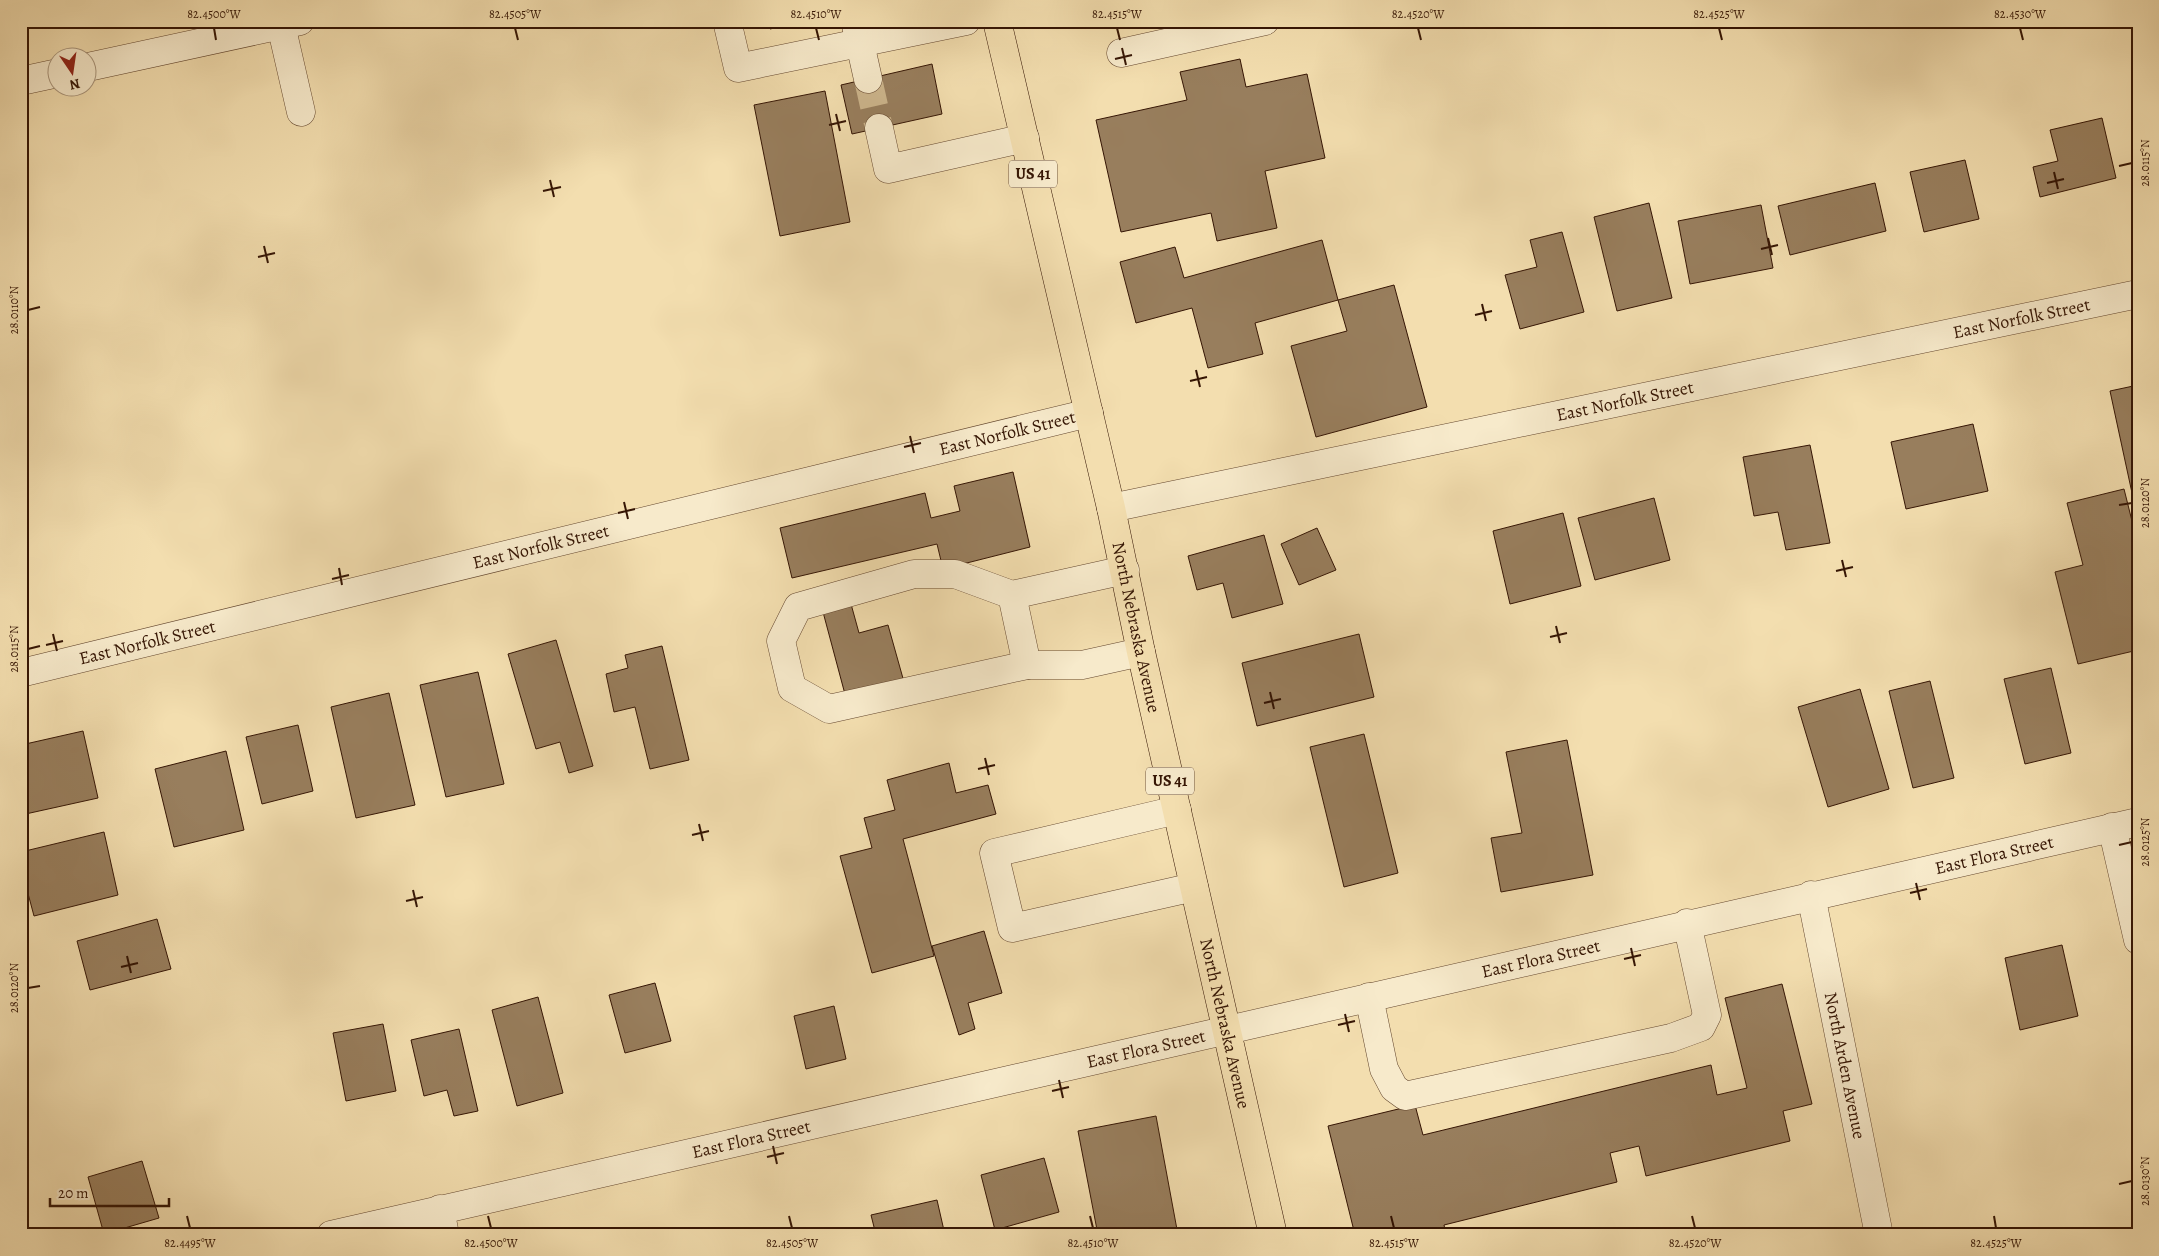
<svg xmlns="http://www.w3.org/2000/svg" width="2159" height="1256" font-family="Alegreya,serif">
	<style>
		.building { fill: #987e5d; stroke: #351504 }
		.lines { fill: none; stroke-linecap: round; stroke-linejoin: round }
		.minor-tunnel { stroke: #cdb68d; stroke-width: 28; stroke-dasharray: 28 14; stroke-linecap: butt }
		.minor-casing { stroke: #64472f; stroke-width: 29 }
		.major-casing { stroke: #351504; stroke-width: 29 }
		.minor { stroke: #f7eacb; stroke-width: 28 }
		.major { stroke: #f3deaf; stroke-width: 28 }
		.ticks { fill: none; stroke: #351504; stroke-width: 2 }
		.labels { text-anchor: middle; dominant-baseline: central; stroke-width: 4; stroke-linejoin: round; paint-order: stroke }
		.shield { fill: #f7eacb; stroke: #6f5540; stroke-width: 1 }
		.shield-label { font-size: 16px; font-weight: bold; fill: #351504 }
		.street-label { font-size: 18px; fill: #351504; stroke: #f7eacb }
		.neatline { fill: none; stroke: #351504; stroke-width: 2 }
		.ticks-label { font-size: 12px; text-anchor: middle; fill: #351504 }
	</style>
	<rect width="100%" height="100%" fill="#f3deaf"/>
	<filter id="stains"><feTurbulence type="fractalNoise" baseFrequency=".004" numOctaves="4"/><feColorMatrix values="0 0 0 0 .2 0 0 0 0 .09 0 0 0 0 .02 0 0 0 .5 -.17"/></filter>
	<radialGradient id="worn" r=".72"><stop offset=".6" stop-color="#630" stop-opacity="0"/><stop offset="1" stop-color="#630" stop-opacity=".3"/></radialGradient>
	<path class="building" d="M768 21H804L770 29Z
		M1240 59 1246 87 1307 74 1325 158 1265 171 1277 228 1217 241 1211 213 1121 232 1096 120 1187 100 1180 72Z
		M932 64 942 114 852 134 841 85Z
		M825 91 850 222 780 236 754 105Z
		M2102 118 2116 178 2040 197 2033 167 2058 161 2050 130Z
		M1965 160 1979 219 1924 232 1910 172Z
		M1875 183 1886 231 1790 255 1778 206Z
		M1649 203 1672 298 1617 311 1594 217Z
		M1761 205 1773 268 1690 284 1678 221Z
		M1562 232 1584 312 1520 329 1505 275 1537 267 1530 240Z
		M1322 240 1338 300 1255 323 1263 354 1208 368 1192 308 1136 323 1120 262 1175 247 1184 278Z
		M1394 285 1427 407 1316 437 1291 346 1347 331 1338 300Z
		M2138 385V492L2132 493 2110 391Z
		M1973 424 1988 491 1906 509 1891 442Z
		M1810 445 1830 543 1786 550 1778 512 1754 516 1743 457Z
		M1013 472 1030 547 943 569 937 544 792 578 780 528 925 493 931 518 960 511 954 486Z
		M2124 489 2138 545V650L2078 664 2055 572 2083 565 2067 503Z
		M1654 498 1670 560 1595 580 1578 518Z
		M1563 513 1581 586 1510 604 1493 531Z
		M1317 528 1336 570 1299 585 1281 544Z
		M1264 535 1283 604 1232 618 1223 583 1197 590 1188 556Z
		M851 604 859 633 888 625 904 682 846 698 823 612Z
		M1359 634 1374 697 1257 726 1242 663Z
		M556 640 593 766 569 773 560 742 536 749 508 654Z
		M662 646 689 760 650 769 635 707 614 712 606 674 628 668 625 655Z
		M2051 668 2071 753 2025 764 2004 679Z
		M478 672 504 784 446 797 420 685Z
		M1930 681 1954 778 1913 788 1889 691Z
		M1860 689 1889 789 1828 807 1798 707Z
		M389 693 415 805 356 818 331 707Z
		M298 725 313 791 262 804 246 737Z
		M83 731 98 798 21 815V745Z
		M1364 734 1398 873 1344 887 1310 747Z
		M1567 740 1593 875 1501 892 1491 838 1522 833 1506 752Z
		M226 751 244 830 174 847 155 769Z
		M949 763 956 793 988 785 996 814 903 839 934 956 872 973 840 856 872 848 864 818 895 810 887 780Z
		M104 832 118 895 34 916 21 867V852Z
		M157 919 171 969 90 990 77 941Z
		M984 931 1002 993 968 1003 975 1029 959 1035 932 946Z
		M2062 945 2078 1016 2020 1030 2005 958Z
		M655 983 671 1041 625 1053 609 995Z
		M1782 984 1812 1104 1783 1111 1790 1141 1646 1176 1639 1146 1610 1153 1617 1182 1444 1225 1446 1235H1355L1328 1126 1415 1105 1423 1135 1711 1065 1717 1095 1747 1088 1725 998Z
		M538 997 563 1093 517 1106 492 1010Z
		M834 1006 846 1059 806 1069 794 1016Z
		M383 1024 396 1091 346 1101 333 1033Z
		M459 1029 478 1111 454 1116 447 1090 424 1096 411 1040Z
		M1156 1116 1178 1235H1098L1078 1131Z
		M1044 1158 1059 1212 995 1230 981 1175Z
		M142 1161 159 1218 104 1234 88 1177Z
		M937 1200 945 1235H876L871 1215Z"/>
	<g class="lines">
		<path class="minor-tunnel" d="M868 79 879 128"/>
		<g class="minor-casing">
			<g id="minor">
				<path d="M727 21 738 68 966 21"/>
				<path d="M855 21 868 79"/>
				<path d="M281 25 301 112"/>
				<path d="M1121 53 1265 21"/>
				<path d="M88 67 300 21"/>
				<path d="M21 81 58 73"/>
				<path d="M879 128 888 169 1025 138"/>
				<path id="s1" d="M1111 508 2138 294"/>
				<path d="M1125 570 1012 595 955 574H914L798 607 781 641 792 688 829 709 1027 665H1082L1141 652"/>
				<path d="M1012 595 1027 665"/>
				<path id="s2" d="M21 673 1089 413"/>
				<path d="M1177 810 994 853 1012 928 1194 887"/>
				<path d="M2112 827 2138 940"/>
				<path id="s3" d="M1811 895 1879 1235"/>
				<path d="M1369 997 1384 1069 1394 1088 1405 1096 1671 1038 1701 1027 1707 1015 1687 923"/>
				<path d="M440 1209 445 1235"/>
				<path id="s4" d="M331 1235 2138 822"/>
			</g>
		</g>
		<g class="major-casing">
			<g id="major">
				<path id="s5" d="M997 21 1111 508 1141 652 1273 1235"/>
			</g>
		</g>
		<use href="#minor" class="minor"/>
		<use href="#major" class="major"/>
	</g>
	<path class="ticks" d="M214 28 216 40M515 28 518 40M816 28 819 40M1117 28 1120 40M1418 28 1421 40M1719 28 1722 40M2020 28 2023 40M1122 48 1126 65M1115 59 1132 55M836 114 840 131M829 125 846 121M2119 166 2132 163M2054 172 2058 189M550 180 554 197M2047 183 2064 179M543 191 561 187M1768 238 1772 255M264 246 268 263M1761 249 1778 245M258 257 275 253M1482 304 1486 321M28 310 40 307M1475 315 1492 311M1196 370 1200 387M1190 381 1207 377M910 436 914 453M904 447 921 443M624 502 628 519M2119 505 2132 503M618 513 635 509M1842 560 1846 577M339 568 342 585M1836 571 1853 567M332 579 349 575M1556 626 1560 643M53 634 57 651M1550 637 1567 633M46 645 63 641M28 649 40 646M1270 692 1274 709M1264 703 1281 699M985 758 989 775M978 769 995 765M699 824 703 841M692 835 709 831M2119 845 2132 842M1916 883 1920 900M413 890 417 907M1910 893 1927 889M406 901 423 897M1631 948 1635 966M127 956 131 973M1624 959 1641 955M121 967 138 963M28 988 40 986M1345 1014 1349 1032M1338 1025 1355 1021M1059 1080 1063 1098M1052 1091 1069 1087M773 1146 777 1164M767 1157 784 1153M2119 1184 2132 1181M187 1216 190 1228M488 1216 491 1228M789 1216 792 1228M1090 1216 1093 1228M1391 1216 1394 1228M1692 1216 1695 1228M1994 1216 1996 1228"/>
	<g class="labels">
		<g class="shield">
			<rect x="1009" y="160.5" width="48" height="27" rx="4"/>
			<rect x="1146" y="767.5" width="48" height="27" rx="4"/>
		</g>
		<g class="shield-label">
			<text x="1033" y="174">US 41</text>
			<text x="1170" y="781">US 41</text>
		</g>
		<g class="street-label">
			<text stroke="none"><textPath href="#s1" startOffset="930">East Norfolk Street</textPath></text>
			<text stroke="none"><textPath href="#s1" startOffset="525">East Norfolk Street</textPath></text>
			<text stroke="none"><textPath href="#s2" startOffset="1015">East Norfolk Street</textPath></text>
			<text stroke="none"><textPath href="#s2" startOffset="535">East Norfolk Street</textPath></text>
			<text stroke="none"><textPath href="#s5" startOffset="622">North Nebraska Avenue</textPath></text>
			<text stroke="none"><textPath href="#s2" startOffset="130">East Norfolk Street</textPath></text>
			<text stroke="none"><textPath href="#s4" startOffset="1706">East Flora Street</textPath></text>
			<text stroke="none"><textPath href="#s4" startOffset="1241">East Flora Street</textPath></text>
			<text stroke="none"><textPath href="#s5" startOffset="1028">North Nebraska Avenue</textPath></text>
			<text stroke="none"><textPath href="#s4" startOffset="836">East Flora Street</textPath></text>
			<text stroke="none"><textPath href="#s3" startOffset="174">North Arden Avenue</textPath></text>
			<text stroke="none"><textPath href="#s4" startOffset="431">East Flora Street</textPath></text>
		</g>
	</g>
	<rect width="2159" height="1256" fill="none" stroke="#f3deaf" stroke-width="55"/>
	<g transform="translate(72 72) rotate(167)"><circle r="24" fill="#f7eacb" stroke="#a9957b"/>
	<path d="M0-4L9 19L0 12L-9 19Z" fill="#8f2418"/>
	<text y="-8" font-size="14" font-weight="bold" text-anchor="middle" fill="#351504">N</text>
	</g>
	<path d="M50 1198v8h119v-8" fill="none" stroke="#351504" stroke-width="2.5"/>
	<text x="58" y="1198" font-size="15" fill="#351504" stroke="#f7eacb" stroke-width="4" paint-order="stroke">20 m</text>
	<rect x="28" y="28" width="2104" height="1200" class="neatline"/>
	<g class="ticks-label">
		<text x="214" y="18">82.4500°W</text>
		<text x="515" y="18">82.4505°W</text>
		<text x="816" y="18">82.4510°W</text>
		<text x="1117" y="18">82.4515°W</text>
		<text x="1418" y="18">82.4520°W</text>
		<text x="1719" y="18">82.4525°W</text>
		<text x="2020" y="18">82.4530°W</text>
		<text transform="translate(2145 163) rotate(-90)" y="4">28.0115°N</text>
		<text transform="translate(14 310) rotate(-90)" y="4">28.0110°N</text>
		<text transform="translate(2145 503) rotate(-90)" y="4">28.0120°N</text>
		<text transform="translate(14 649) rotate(-90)" y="4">28.0115°N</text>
		<text transform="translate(2145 842) rotate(-90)" y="4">28.0125°N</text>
		<text transform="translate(14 988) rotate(-90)" y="4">28.0120°N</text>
		<text transform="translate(2145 1181) rotate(-90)" y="4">28.0130°N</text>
		<text x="190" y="1247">82.4495°W</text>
		<text x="491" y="1247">82.4500°W</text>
		<text x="792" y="1247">82.4505°W</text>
		<text x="1093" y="1247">82.4510°W</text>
		<text x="1394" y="1247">82.4515°W</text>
		<text x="1695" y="1247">82.4520°W</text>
		<text x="1996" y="1247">82.4525°W</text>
	</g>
	<rect width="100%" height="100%" filter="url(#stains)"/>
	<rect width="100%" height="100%" fill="url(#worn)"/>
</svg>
